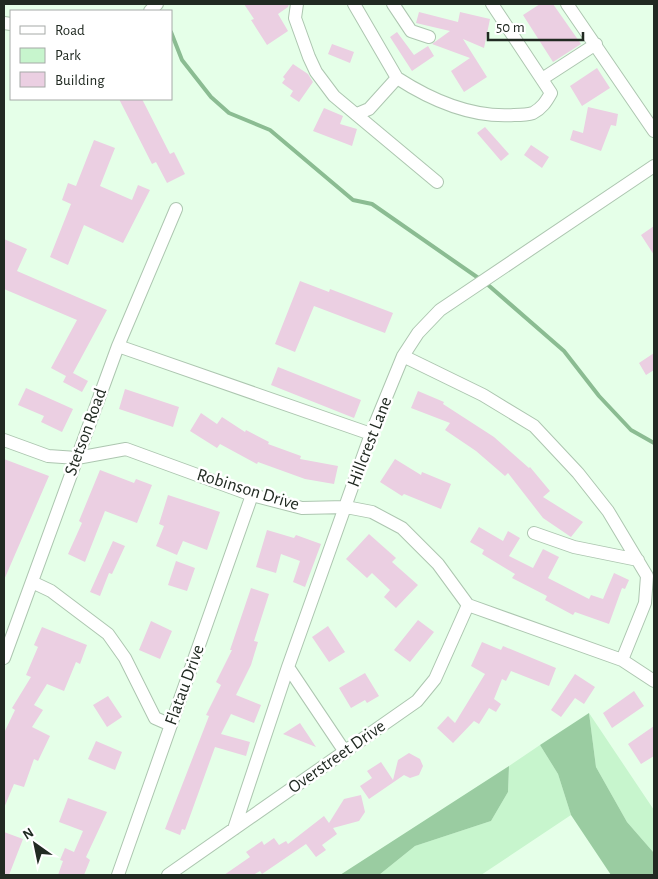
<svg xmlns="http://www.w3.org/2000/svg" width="658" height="879" font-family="'Alegreya Sans',sans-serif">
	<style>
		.green { fill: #c7f5cd }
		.forest { fill: #9acca1 }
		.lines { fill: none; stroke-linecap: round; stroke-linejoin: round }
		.stream { stroke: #8bbc92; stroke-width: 4 }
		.building { fill: #ebcfe2 }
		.minor-casing { stroke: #adc6b0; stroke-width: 14 }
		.minor { stroke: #fff; stroke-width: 12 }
		.labels { text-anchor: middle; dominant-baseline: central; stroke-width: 5; stroke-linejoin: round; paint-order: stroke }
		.street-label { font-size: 18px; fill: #212a22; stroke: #fff }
	</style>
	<rect width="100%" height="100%" fill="#e5ffe8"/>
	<path class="green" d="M589 713 654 810V853L627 822 596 767Z
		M540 745 558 774 571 815 481 875H379L415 846 491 821 508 792 509 766Z"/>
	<path class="forest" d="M589 713 596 767 627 822 654 853V875H611L571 815 558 774 540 745Z
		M509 766 508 792 491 821 415 846 379 875H340Z"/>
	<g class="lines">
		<path class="stream" d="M171 32 182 60 211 97 229 113 270 130 353 200 372 204 487 284 564 351 599 396 631 430 654 443"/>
	</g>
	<path class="building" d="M244 4H289L288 7 278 14 288 31 267 45 251 20 254 19Z
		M540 4H553L581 44 553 62 523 15Z
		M419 12 458 22 460 12 490 19 484 48 463 39 487 77 464 92 451 71 470 58 432 44 450 31 416 23Z
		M397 32 414 55 428 46 434 56 412 71 390 37Z
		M332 44 354 52 350 63 328 54Z
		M293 64 308 74 313 82 299 102 290 96 293 91 282 83 285 79 283 77Z
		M597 68 610 88 582 106 570 86Z
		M119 99H142L170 154 174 152 185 174 167 183 156 162 152 164Z
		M588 107 618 114 616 126 611 125 601 151 570 140 573 130 583 133Z
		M324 108 343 116 340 124 357 129 352 146 313 131Z
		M485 127 509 154 501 161 477 133Z
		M94 140 115 148 100 186 132 200 138 185 150 190 123 243 84 225 68 265 50 257 71 204 62 200 68 183 76 186Z
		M531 145 549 157 542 168 524 155Z
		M654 226V255L641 235Z
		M4 239 27 249 17 271 107 310 73 373 88 381 82 392 63 382 66 376 51 368 77 320 4 289Z
		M300 281 329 292 330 289 393 313 385 333 314 306 295 352 275 344Z
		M654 353V370L646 375 639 363Z
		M278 367 361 400 354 418 271 385Z
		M26 388 73 409 62 432 41 422 44 416 18 405Z
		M125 389 179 407 173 427 119 409Z
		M418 391 444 402 443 404 494 437 529 468 530 467 550 491 543 497 583 522 571 537 543 518 508 473 505 476 476 451 445 430 450 423 411 408Z
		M201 413 217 424 222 417 245 432 246 430 269 442 268 444 301 456 300 459 338 466 334 484 305 479 258 462 257 464 220 444 217 448 190 431Z
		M4 459 49 476 4 580Z
		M395 459 421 475 422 472 451 484 441 509 404 494 402 496 380 482Z
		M100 470 134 483 136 479 152 485 137 523 105 511 85 562 68 554 82 523 79 521Z
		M168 495 220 512 207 550 183 541 177 555 156 546 164 526 159 524Z
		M479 527 503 541 508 531 520 538 509 556 533 568 543 549 559 557 548 578 589 599 591 595 603 599 614 573 629 580 625 589 622 588 609 624 575 612 573 615 545 600 547 596 512 578 515 574 482 554 484 550 470 542Z
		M267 530 294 538 296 535 321 544 305 587 293 582 300 561 281 554 276 573 256 567Z
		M369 534 396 558 392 562 418 585 396 608 384 597 390 590 372 573 367 578 346 559Z
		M113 541 125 546 112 574 109 573 100 596 90 592Z
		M176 561 195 568 187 591 168 585Z
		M251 588 269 594 254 641 258 642 251 665 236 695 261 705 254 723 231 714 221 734 250 742 246 756 215 747 185 830 182 829 180 835 165 829 209 716 206 715 221 685 216 682 232 650H230Z
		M418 620 434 632 410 662 394 650Z
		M151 621 172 631 160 659 139 650Z
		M328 626 345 652 329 662 312 637Z
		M42 627 87 645 80 664 76 662 64 691 47 684 34 705 43 710 32 727 50 736 38 761 34 759 24 787 14 784 4 808V733L15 710 12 708 31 677 26 675 38 647 34 645Z
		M482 642 501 650 503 646 556 668 549 686 511 671 506 681 502 679 494 699 501 704 496 712 489 708 479 724 474 721 453 743 437 728 448 716 455 723 485 674 471 666Z
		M365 673 379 696 367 703 365 700 351 708 339 688Z
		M575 674 595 687 584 704 575 698 561 717 551 710Z
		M634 691 644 706 612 728 603 713Z
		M108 696 122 717 107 727 93 705Z
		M300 723 316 747 283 734Z
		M654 726V756L641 764 628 744Z
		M96 741 122 752 115 770 88 759Z
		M409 753 420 759 423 766 419 775 410 778 404 775 369 799 360 786 372 778 367 771 381 762 393 780 398 760Z
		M361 795 365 812 359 821 333 828 337 834 322 845 326 850 316 857 306 844 262 874 260 871 253 875H224L250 857 246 852 262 841 264 845 274 838 279 845 286 841 288 844 324 816 329 823 344 799Z
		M68 798 107 812 86 857 90 860 84 875H58L63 861 60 860 65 848 74 852 83 831 59 822Z
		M4 832 23 839 9 875H4Z"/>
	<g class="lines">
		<g class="minor-casing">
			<path id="minor" d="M297 4 295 18 309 57 316 72 334 96 437 182
				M354 4 397 78
				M393 4 411 31 429 37
				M567 4 654 131
				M150 11 157 4
				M4 23 11 24
				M397 78C431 100 473 118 514 115 520 115 527 115 533 113 542 108 546 102 551 93L492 4
				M542 79 596 44
				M357 114 369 109 397 78
				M118 346 371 434
				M403 356 483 395 534 426 578 473 608 511 647 576 645 603 622 660
				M4 440 48 456 77 458 126 449 252 495 302 508 346 507 372 512 402 528 438 564 468 605 622 660 654 681
				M534 533 574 547 638 560
				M32 582 51 591 108 634 125 658 155 718 171 725
				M4 658 118 346 176 209
				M288 667 345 752
				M234 829 288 667 371 434 403 356 418 333 440 310 654 166
				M118 875 252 495
				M168 875 417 701 435 679 468 605"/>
		</g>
		<use href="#minor" class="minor"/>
	</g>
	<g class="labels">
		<g class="street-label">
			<text transform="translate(86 432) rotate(-70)">Stetson Road</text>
			<text transform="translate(370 442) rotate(-69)">Hillcrest Lane</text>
			<text transform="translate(248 490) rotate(17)">Robinson Drive</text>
			<text transform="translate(185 685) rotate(-70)">Flatau Drive</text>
			<text transform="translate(337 757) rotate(-35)">Overstreet Drive</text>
		</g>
	</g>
	<rect width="658" height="879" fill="none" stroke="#212a22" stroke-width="10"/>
	<rect x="10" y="10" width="162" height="90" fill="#ffffff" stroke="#a6aaa7"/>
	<rect x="20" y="26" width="25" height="8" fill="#ffffff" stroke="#a6aaa7"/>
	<text x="55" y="35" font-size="15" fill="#212a22">Road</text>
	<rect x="20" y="48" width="25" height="15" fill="#c7f5cd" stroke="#a6aaa7"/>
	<text x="55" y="60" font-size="15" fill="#212a22">Park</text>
	<rect x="20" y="72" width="25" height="15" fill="#ebcfe2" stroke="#a6aaa7"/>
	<text x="55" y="85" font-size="15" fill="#212a22">Building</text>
	<g transform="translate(35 844) rotate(327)" stroke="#ffffff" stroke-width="4" paint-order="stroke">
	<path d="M0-4L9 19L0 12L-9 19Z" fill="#212a22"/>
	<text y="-8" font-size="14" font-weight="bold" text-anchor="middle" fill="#212a22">N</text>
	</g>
	<path d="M488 32v8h95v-8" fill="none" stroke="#212a22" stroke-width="2.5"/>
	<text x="496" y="32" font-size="15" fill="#212a22" stroke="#ffffff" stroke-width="4" paint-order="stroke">50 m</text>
</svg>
